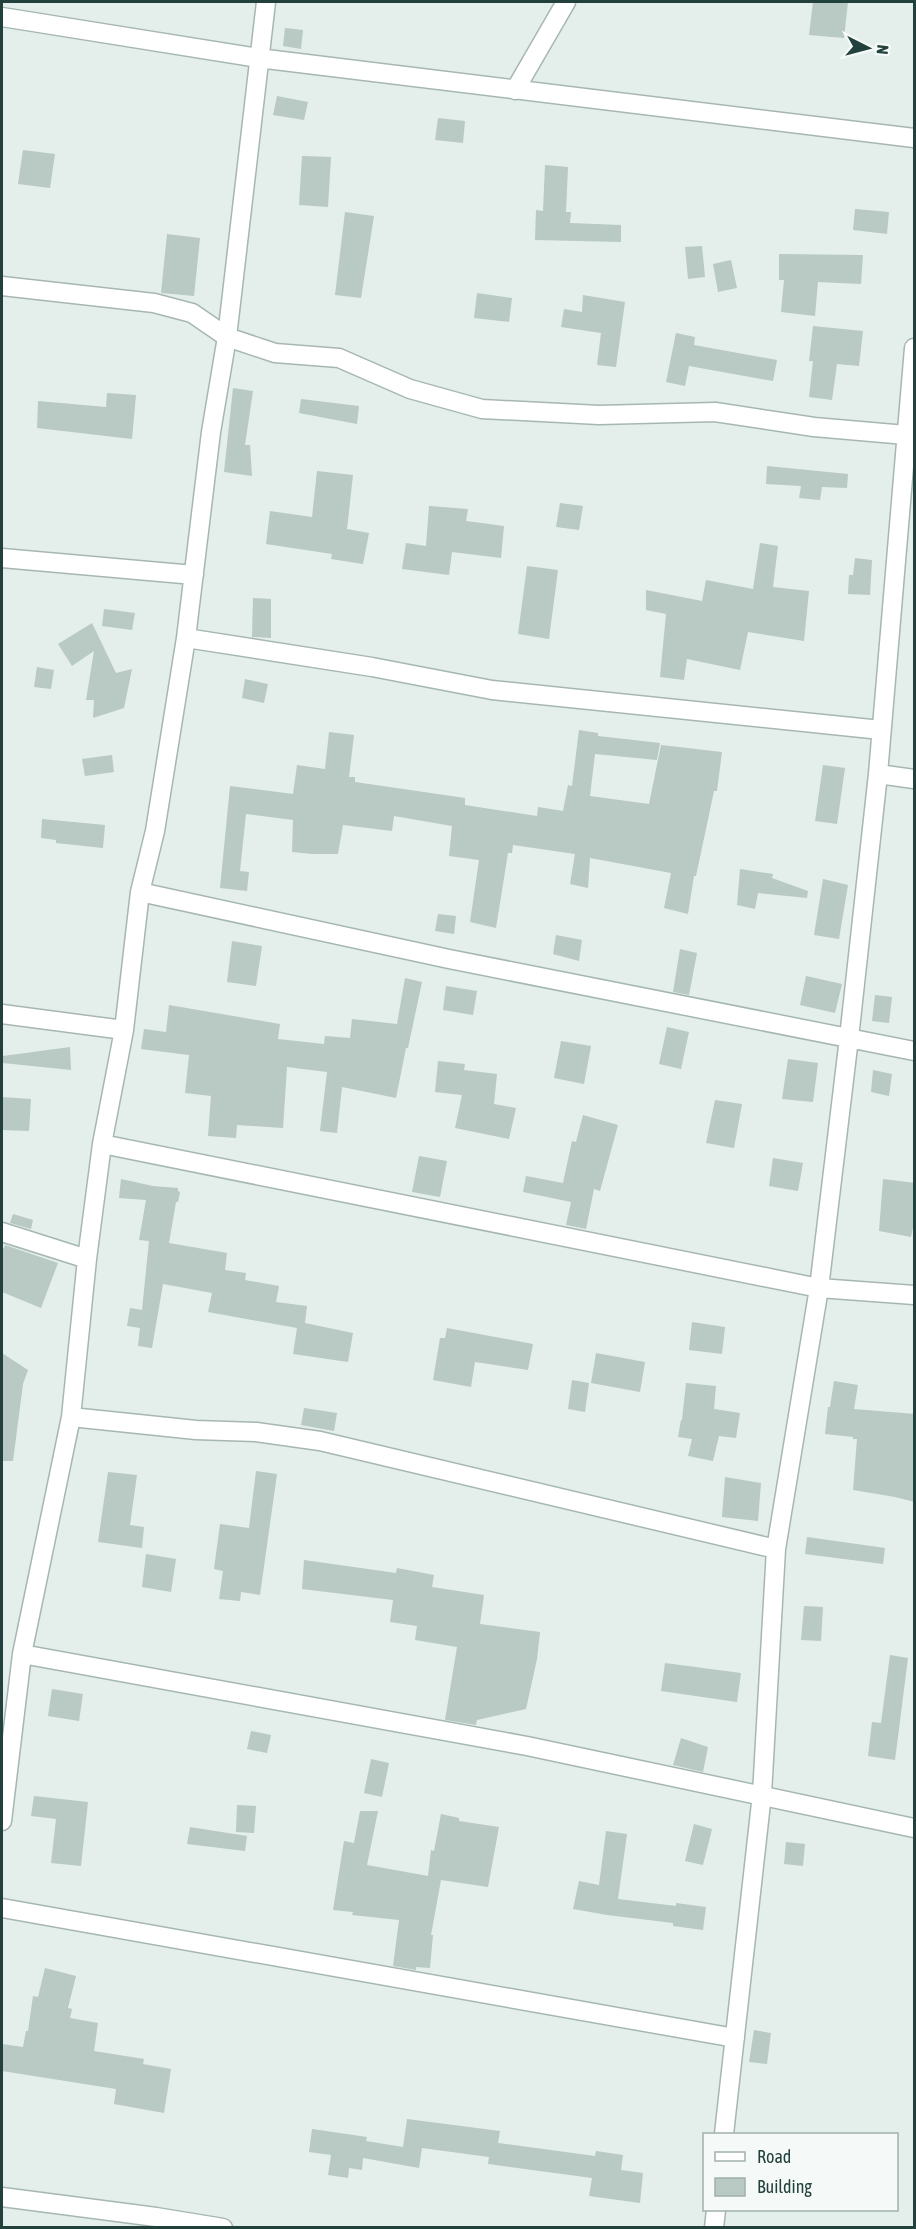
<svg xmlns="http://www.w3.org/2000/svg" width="916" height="2229" font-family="'Asap Condensed',sans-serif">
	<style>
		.building { fill: #b9c9c4 }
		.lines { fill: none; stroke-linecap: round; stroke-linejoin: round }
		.minor-casing { stroke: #a6b7b3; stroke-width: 21 }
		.minor { stroke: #fff; stroke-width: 18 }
	</style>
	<rect width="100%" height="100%" fill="#e4eeeb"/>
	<path class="building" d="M813 2H848L844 38 809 35Z
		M285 28 303 30 301 49 283 46Z
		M277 96 308 102 304 120 273 115Z
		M438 118 465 121 463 143 435 140Z
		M23 150 55 154 50 188 18 184Z
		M302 156 331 157 328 207 299 205Z
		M545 165 568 167 566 212H571L570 223 621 225V242L535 240 536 210 543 211Z
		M855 209 889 212 887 234 853 230Z
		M345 212 374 216 361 298 335 295Z
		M167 234 200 238 194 296 161 293Z
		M702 246 705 277 688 279 685 247Z
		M779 254 863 255 861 284 818 282 815 316 781 312 784 280H779Z
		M731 260 737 288 718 292 713 264Z
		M477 293 512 298 509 322 474 318Z
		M583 295 625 302 616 367 597 365 601 333 561 327 564 309 582 312Z
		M813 326 863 331 859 366 837 364 832 400 809 397 813 361H809Z
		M676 333 695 337 694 345 777 360 773 381 689 366 685 386 666 382Z
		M233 388 253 391 245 445H250L252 476 224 472Z
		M107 393 136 395 132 439 37 428 38 401 106 407Z
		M301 399 359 406 357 424 299 413Z
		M767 466 848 474 847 488 822 487 820 500 799 498 801 486 766 484Z
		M317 471 353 475 347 529 369 533 363 564 331 559 332 554 266 544 270 511 312 517Z
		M560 503 583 506 579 530 556 527Z
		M429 506 468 509 466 521 504 526 501 558 452 552 449 575 402 569 406 543 426 546Z
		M760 543 778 546 773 587 809 591 804 641 748 632 740 670 687 659 684 680 660 677 666 614 646 610V590L702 601 706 580 753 589Z
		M855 558 872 560 870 595 848 594 849 575H853Z
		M527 566 558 570 549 639 518 634Z
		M253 598 271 599V638L252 637Z
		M104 609 135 613 132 630 102 626Z
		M92 623 116 673 132 669 124 708 93 718 94 700H86L94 651 72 666 58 644Z
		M37 667 54 670 51 689 34 687Z
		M245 679 268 684 264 703 242 698Z
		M579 730 598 733V736L660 743 657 760 595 754 590 796 649 804 661 745 722 752 717 791H714L696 876H694L688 914 664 908 671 873 590 858 588 888 570 884 575 854 513 845 512 853H508L496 928 470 922 479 860 449 856 452 826 394 816 392 831 343 825 338 854H312L292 852 293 820 246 814 240 871 249 872 247 891 220 888 230 786 293 794 297 765 325 769 329 732 354 735 349 777H355V782L465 798V805L537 816 538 807 563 811 568 785 572 786Z
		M112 755 114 772 85 776 82 759Z
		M823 765 845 768 837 824 815 821Z
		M42 819 105 825 103 848 56 843V840L41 838Z
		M740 869 773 874 772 878 808 891 807 898 758 893 755 909 737 905Z
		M823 879 848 885 839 939 814 935Z
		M438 914 456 916 454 934 435 931Z
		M556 935 582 940 579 961 553 954Z
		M232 941 262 946 256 986 227 982Z
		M680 949 697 953 689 995 673 992Z
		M806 976 842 984 835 1013 800 1005Z
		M405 978 422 982 408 1048H406L396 1098 342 1087 337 1133 320 1131 327 1072 287 1067 283 1128 237 1125 236 1138 208 1136 211 1096 185 1093 189 1055 141 1049 144 1029 166 1032 169 1005 280 1024 278 1039 324 1044 325 1036 350 1038 352 1019 397 1024Z
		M446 986 477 991 473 1015 443 1010Z
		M875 995 892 997 889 1023 872 1021Z
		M667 1027 689 1032 681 1069 659 1064Z
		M561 1041 591 1046 584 1084 554 1078Z
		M70 1047 71 1070 3 1063V1056Z
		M788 1059 818 1063 813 1102 782 1099Z
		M438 1061 465 1064 464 1070 497 1074 494 1104 516 1108 509 1139 455 1128 462 1095 435 1092Z
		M873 1070 892 1074 889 1096 871 1092Z
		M2 1097 31 1099 29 1131 2 1130Z
		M715 1100 742 1104 734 1148 706 1143Z
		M583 1115 618 1125 600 1191 594 1189 586 1229 566 1225 571 1202 523 1192 526 1176 563 1183 572 1141 576 1142Z
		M419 1156 447 1161 440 1197 412 1192Z
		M773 1158 803 1163 798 1191 769 1186Z
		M121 1179 153 1186 178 1188V1191L180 1192 178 1202H176L169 1243 227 1253 225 1270 246 1273 245 1280 279 1286 276 1302 307 1306 305 1323 353 1333 348 1362 293 1354 297 1328 208 1312 212 1293 163 1284 152 1348 138 1346 140 1328 127 1326 130 1308 142 1310 149 1241 139 1240 146 1200 119 1198Z
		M883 1179 915 1183V1218L911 1237 879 1231Z
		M13 1214 33 1220 31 1229 10 1223Z
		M5 1245 58 1263 41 1308 2 1292V1248H4Z
		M692 1322 725 1327 722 1354 689 1350Z
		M447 1328 533 1344 528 1370 475 1362 471 1387 433 1380 440 1338H445Z
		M2 1353 28 1370 23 1384 13 1461H2Z
		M596 1353 645 1362 640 1392 591 1383Z
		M572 1380 589 1383 585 1412 568 1409Z
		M834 1381 858 1385 854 1409 915 1414V1502L895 1497 853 1490 857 1439H853V1437L825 1434 828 1407H830Z
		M686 1383 716 1386 714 1409 740 1413 736 1438 719 1436 713 1461 688 1456 692 1439 678 1437 681 1420H682Z
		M304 1408 337 1413 334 1431 301 1425Z
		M256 1471 277 1474 260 1595 241 1592 240 1601 219 1599 223 1571 214 1569 220 1524 249 1528Z
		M108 1472 137 1475 130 1525 144 1527 142 1548 98 1542Z
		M725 1477 761 1483 758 1521 722 1517Z
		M807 1537 885 1548 883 1564 805 1554Z
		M146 1554 176 1559 171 1592 142 1587Z
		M304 1560 396 1573 397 1568 434 1575 432 1587 484 1595 480 1624 540 1632 537 1659 526 1709 477 1720 476 1725 445 1720 457 1647 415 1640 417 1626 390 1622 393 1600 302 1589Z
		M804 1606 823 1607 821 1641 801 1640Z
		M890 1655 908 1658 895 1760 868 1756 872 1722 881 1723Z
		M665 1663 741 1673 737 1702 661 1691Z
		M52 1689 83 1694 79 1721 48 1716Z
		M251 1731 271 1735 267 1753 247 1749Z
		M681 1738 708 1747 703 1772 673 1765Z
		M371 1759 389 1763 382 1797 364 1793Z
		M34 1796 88 1802 81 1866 51 1863 56 1819 31 1816Z
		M237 1805 256 1806 254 1833 236 1832Z
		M360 1811H378L367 1865 428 1876 431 1850 434 1851 441 1814 459 1818V1821L499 1827 488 1887 441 1880 431 1935H433L430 1968 416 1967V1970L393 1966 399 1920 352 1915 353 1912 333 1910 344 1841 354 1843Z
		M694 1824 712 1829 703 1865 685 1861Z
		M190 1827 247 1836 245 1851 187 1844Z
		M606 1831 627 1834 618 1899 676 1906V1903L706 1907 703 1930 673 1926V1923L607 1915 573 1909 579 1881 599 1885Z
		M786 1842 805 1844 803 1866 784 1864Z
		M45 1968 76 1976 68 2008 72 2009 70 2018 98 2023 94 2051 144 2059 143 2064 171 2069 164 2113 114 2104 116 2089 2 2071V2044L23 2047 26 2031H28L33 1996 38 1997Z
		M754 2030 771 2033 767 2064 749 2062Z
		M407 2119 500 2131 498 2143 595 2156 596 2151 623 2155 621 2170 643 2173 640 2203 589 2196 592 2178 488 2164 489 2157 422 2148 419 2168 363 2158 362 2170 349 2168 348 2178 328 2175 331 2155 309 2152 312 2129 367 2137 366 2141 403 2147Z"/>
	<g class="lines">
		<g class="minor-casing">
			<path id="minor" d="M2 17 258 58 914 138
				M515 90 566 2
				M2 286 154 303 192 313 227 337 275 353 339 358 410 389 482 409 599 415 715 412 814 427 906 435
				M2 558 194 575
				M186 638 372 667 492 690 881 730
				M878 774 914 779
				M140 892 449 959 914 1051
				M2 1014 124 1030
				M102 1144 819 1288 914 1295
				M2 1232 87 1259
				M71 1417 196 1430 256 1432 320 1441 776 1549
				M22 1654 527 1746 914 1828
				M2 1821 22 1654 71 1417 87 1259 102 1144 124 1030 140 892 155 831 186 638 211 432 227 337 266 2
				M2 1908 735 2038
				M724 2134 762 1794 776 1549 819 1288 849 1038 878 774 914 348
				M2 2197 156 2217 223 2228
				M714 2228 716 2210"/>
		</g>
		<use href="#minor" class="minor"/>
	</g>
	<rect width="916" height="2229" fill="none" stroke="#22413c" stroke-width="6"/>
	<rect x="703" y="2133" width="195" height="78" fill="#f5faf8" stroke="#a1b0ad" stroke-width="1.5"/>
	<rect x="715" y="2152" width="30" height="9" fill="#ffffff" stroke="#a1b0ad" stroke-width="1.5"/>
	<text x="757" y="2163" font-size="18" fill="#22413c">Road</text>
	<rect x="715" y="2178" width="30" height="18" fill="#b9c9c4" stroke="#a1b0ad" stroke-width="1.5"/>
	<text x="757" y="2193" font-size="18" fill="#22413c">Building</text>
	<g transform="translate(868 48) rotate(96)" stroke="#f5faf8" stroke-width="4.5" paint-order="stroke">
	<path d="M0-4.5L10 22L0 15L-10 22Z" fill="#22413c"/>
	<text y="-9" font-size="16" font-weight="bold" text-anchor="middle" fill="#22413c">N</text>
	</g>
</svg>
